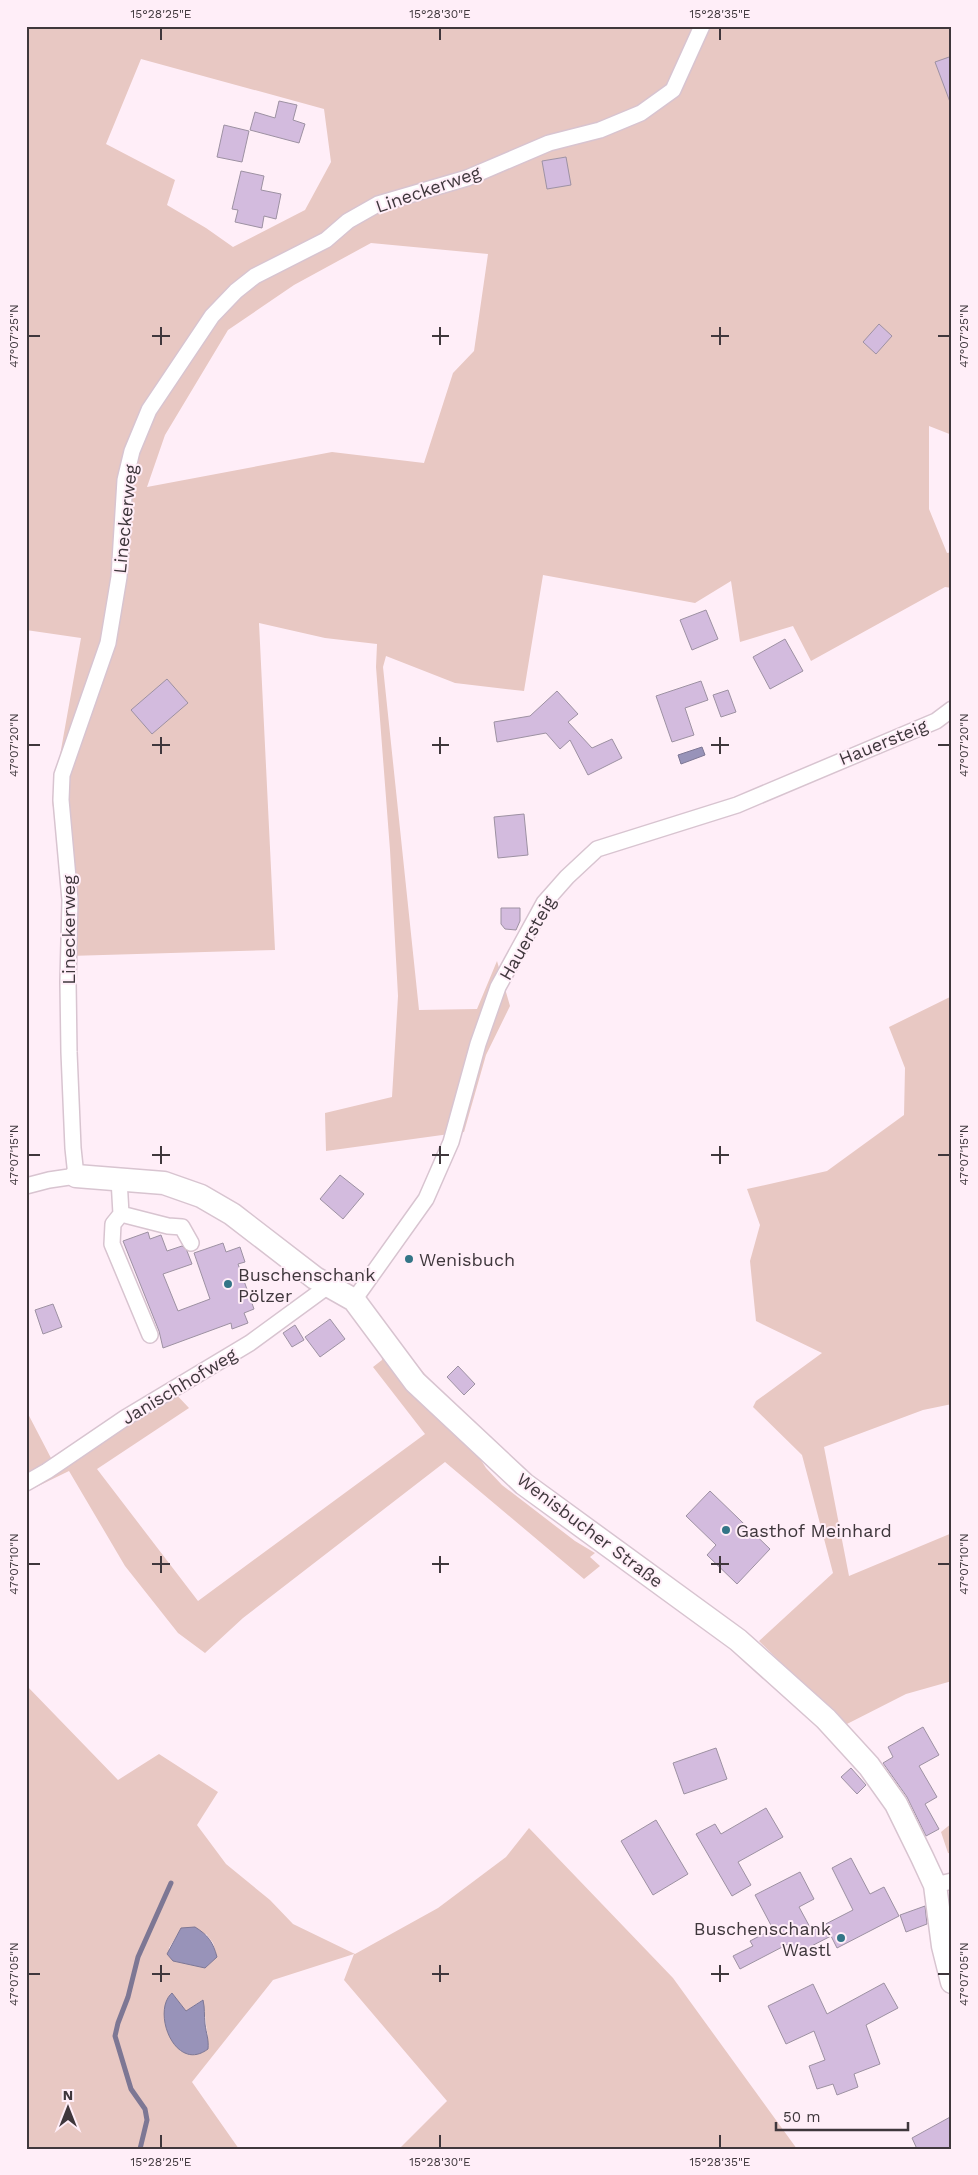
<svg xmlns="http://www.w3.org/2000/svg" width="978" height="2175" font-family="'Work Sans',sans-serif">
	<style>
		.green { fill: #e8c8c3; fill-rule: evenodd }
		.water { fill: #9893b9; stroke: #7d7794 }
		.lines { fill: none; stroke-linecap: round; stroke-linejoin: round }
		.stream { stroke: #7d7794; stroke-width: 5 }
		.building { fill: #d3bbde; stroke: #9d91a2 }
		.street-casing { stroke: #d8c4d0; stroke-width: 18 }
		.secondary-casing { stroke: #d8c4d0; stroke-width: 25 }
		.street { stroke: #fff; stroke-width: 15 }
		.secondary { stroke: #fff; stroke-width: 22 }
		.ticks { fill: none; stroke: #3f373c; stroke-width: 2 }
		.poi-dot { fill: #337587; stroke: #ffeef8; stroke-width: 2 }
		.labels { text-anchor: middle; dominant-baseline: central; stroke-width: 4; stroke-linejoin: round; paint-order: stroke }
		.street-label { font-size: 18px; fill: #3f373c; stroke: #ffeef8 }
		.poi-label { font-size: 18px; fill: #3f373c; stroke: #ffeef8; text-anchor: start }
		.neatline { fill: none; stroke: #3f373c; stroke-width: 2 }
		.ticks-label { font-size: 12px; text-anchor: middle; fill: #3f373c }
	</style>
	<rect width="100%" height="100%" fill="#ffeef8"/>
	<path class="green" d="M26 26H952V435L929 426V509L947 553 952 552V588L945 587 811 661 793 626 740 642 731 581 695 603 543 575 524 691 455 683 386 656 383 667 419 1010 477 1009 497 961 510 1006 486 1055 464 1132 326 1151 325 1113 392 1097 398 996 390 850 376 667 377 644 325 638 259 623 275 950 69 956 65 898 52 800 81 638 26 630ZM141 59 324 109 331 162 305 210 233 247 206 228 167 205 175 180 106 144ZM565 157 570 185 547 189 542 161ZM371 243 488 254 474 351 453 373 424 463 332 452 147 487 165 435 228 330 294 285Z
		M952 996V1404L923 1410 824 1447 849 1576 952 1533V1681L906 1694 845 1725 759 1641 833 1573 802 1455 753 1407 756 1401 822 1353 756 1321 750 1261 760 1225 747 1189 827 1171 904 1115 905 1068 889 1027Z
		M378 1316 436 1388 486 1468 502 1485 575 1541 595 1553 590 1557 600 1566 584 1579 445 1462 243 1618 205 1653 178 1633 125 1566 69 1471 26 1492V1410L52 1460 172 1390 189 1408 97 1469 198 1601 425 1434 373 1367 382 1360Z
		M26 1685 118 1780 159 1754 218 1792 197 1825 226 1864 270 1900 293 1924 355 1954 438 1908 506 1857 529 1828 673 1978 797 2149H399L447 2101 344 1980 354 1954 273 1980 192 2082 239 2149H26ZM206 1934 213 1943 217 1957 205 1968 173 1961 169 1948 177 1935ZM172 1993 186 2011 202 2000C206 2012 205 2024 208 2036L195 2055 180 2051Z
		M952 1823V1854L948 1853 941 1832Z"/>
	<path class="water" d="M702 747 705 755 681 764 678 755Z
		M195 1927C208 1935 213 1942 217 1957L205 1968 173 1961 167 1954 181 1928Z
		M172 1993 186 2011 203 2000C205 2008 204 2015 205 2024 206 2033 209 2039 208 2049 175 2074 151 2011 172 1993Z"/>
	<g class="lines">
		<path class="stream" d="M140 2149 147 2120 145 2109 131 2089 115 2036 118 2023 128 1997 138 1957 171 1883"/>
	</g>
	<path class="building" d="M952 56V102H950L935 62Z
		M279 101 297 105 293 120 305 124 299 143 250 130 255 112 275 118Z
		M224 125 249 131 242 162 217 157Z
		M566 157 571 185 547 189 542 161Z
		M241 171 264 176 261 190 281 194 276 219 264 216 262 228 235 222 238 210 232 209Z
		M879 324 892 336 876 354 863 342Z
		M706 610 718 639 692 650 680 620Z
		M785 639 803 671 770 689 753 657Z
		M167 679 188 703 152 734 131 710Z
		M701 681 708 700 685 708 694 735 672 742 656 696Z
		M728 690 736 712 721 717 713 695Z
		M557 691 578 714 568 722 592 748 612 739 622 758 588 775 570 740 560 749 546 733 497 742 494 722 530 716Z
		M524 814 528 855 498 858 494 817Z
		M501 908H520V921L516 930 505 929 501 924Z
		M340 1175 364 1194 343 1219 320 1199Z
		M148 1232 150 1239 161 1235 167 1251 182 1246 187 1251 192 1264 163 1274 178 1311 210 1299 194 1253 223 1243 226 1252 240 1247 245 1262 238 1264 254 1309 244 1313 248 1323 232 1329 231 1323 163 1348 159 1331 123 1241Z
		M53 1304 62 1327 43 1334 35 1310Z
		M330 1319 345 1339 320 1357 305 1337Z
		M295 1325 304 1340 292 1347 283 1333Z
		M458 1366 475 1384 464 1395 447 1377Z
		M710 1491 770 1549 737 1584 707 1555 716 1545 686 1516Z
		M923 1727 939 1755 919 1766 937 1797 925 1804 939 1829 926 1836 907 1797 883 1763 893 1757 888 1747Z
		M716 1748 727 1779 684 1794 673 1763Z
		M851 1768 866 1785 857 1794 841 1777Z
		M766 1808 783 1837 738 1862 751 1885 732 1896 696 1834 715 1824 721 1834Z
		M656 1820 688 1874 653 1895 621 1841Z
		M851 1858 870 1894 884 1887 899 1916 837 1948 831 1936 794 1955 788 1944 740 1969 733 1956 753 1946 750 1941 773 1929 755 1895 800 1872 814 1899 799 1907 812 1931 853 1910 832 1868Z
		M925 1906 927 1924 906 1932 900 1915Z
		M884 1983 898 2008 866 2025 880 2064 854 2074 858 2087 837 2095 833 2084 817 2089 809 2066 825 2060 814 2031 786 2044 768 2006 813 1984 827 2014Z
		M952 2116V2149H917L912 2138Z"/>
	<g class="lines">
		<g class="street-casing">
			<path id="street" d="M119 1179 121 1214 113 1224 112 1244 150 1335
				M26 1186 49 1180 76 1176 73 1148 69 1052 68 982 70 900 61 800 62 775 108 643 119 577 125 480 132 451 149 410 212 316 236 291 255 276 326 240 348 221 378 204 467 178 549 143 600 130 641 113 673 90 702 26
				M121 1214 168 1226 182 1227 191 1243
				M354 1300 426 1199 451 1142 478 1044 498 987 544 903 567 877 597 849 737 805 936 721 952 709
				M26 1483 47 1471 125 1418 250 1343 328 1286
				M935 1885 952 1881"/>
		</g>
		<g class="secondary-casing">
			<path id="secondary" d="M76 1176 164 1183 201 1196 232 1214 315 1278 354 1300 415 1382 524 1484 738 1640 826 1719 869 1766 896 1804 922 1857 935 1885 943 1946 952 1982"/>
		</g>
		<use href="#street" class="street"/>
		<use href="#secondary" class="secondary"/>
	</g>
	<path class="ticks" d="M161 28V40M440 28V40M720 28V40M161 327V345M440 327V345M720 327V345M28 336H40M152 336H170M432 336H449M711 336H729M938 336H950M161 737V754M440 737V754M720 737V754M28 745H40M152 745H170M432 745H449M711 745H729M938 745H950M161 1146V1164M440 1146V1164M720 1146V1164M28 1155H40M152 1155H170M432 1155H449M711 1155H729M938 1155H950M161 1556V1573M440 1556V1573M720 1556V1573M28 1564H40M152 1564H170M432 1564H449M711 1564H729M938 1564H950M161 1965V1982M440 1965V1982M720 1965V1982M28 1974H40M152 1974H170M432 1974H449M711 1974H729M938 1974H950M161 2135V2148M440 2135V2148M720 2135V2148"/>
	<g class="poi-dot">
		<circle cx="409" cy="1259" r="5"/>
		<circle cx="228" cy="1284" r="5"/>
		<circle cx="726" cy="1530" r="5"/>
		<circle cx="841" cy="1938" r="5"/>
	</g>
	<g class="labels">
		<g class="street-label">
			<text transform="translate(428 189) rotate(-19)">Lineckerweg</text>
			<text transform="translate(125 519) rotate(-84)">Lineckerweg</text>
			<text transform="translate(883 742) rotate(-22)">Hauersteig</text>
			<text transform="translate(68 930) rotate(-90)">Lineckerweg</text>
			<text transform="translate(527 938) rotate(-60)">Hauersteig</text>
			<text transform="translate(179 1386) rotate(-31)">Janischhofweg</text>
			<text transform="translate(590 1530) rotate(37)">Wenisbucher Straße</text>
		</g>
		<g class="poi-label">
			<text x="419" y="1259">Wenisbuch</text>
			<text x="238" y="1274">Buschenschank<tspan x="238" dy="21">Pölzer</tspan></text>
			<text x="736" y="1530">Gasthof Meinhard</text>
			<text x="831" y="1928" text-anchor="end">Buschenschank<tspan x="831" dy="21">Wastl</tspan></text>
		</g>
	</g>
	<rect width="978" height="2175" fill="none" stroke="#ffeef8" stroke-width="55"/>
	<g transform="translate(68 2108)" stroke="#ffeef8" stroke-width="4" paint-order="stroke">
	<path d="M0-4L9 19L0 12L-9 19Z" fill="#3f373c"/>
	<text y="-8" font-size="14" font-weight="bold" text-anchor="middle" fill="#3f373c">N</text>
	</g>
	<path d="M776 2122v8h132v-8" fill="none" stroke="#3f373c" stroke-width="2.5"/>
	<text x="783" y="2122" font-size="15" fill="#3f373c" stroke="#ffeef8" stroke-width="4" paint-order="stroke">50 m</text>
	<rect x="28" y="28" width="922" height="2120" class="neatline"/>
	<g class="ticks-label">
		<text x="161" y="18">15°28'25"E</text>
		<text x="440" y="18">15°28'30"E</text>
		<text x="720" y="18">15°28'35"E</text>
		<text transform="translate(14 336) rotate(-90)" y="4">47°07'25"N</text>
		<text transform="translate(964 336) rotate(-90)" y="4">47°07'25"N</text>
		<text transform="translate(14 745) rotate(-90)" y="4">47°07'20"N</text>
		<text transform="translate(964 745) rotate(-90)" y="4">47°07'20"N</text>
		<text transform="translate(14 1155) rotate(-90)" y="4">47°07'15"N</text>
		<text transform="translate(964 1155) rotate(-90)" y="4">47°07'15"N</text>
		<text transform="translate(14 1564) rotate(-90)" y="4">47°07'10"N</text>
		<text transform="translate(964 1564) rotate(-90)" y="4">47°07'10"N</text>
		<text transform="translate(14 1974) rotate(-90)" y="4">47°07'05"N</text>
		<text transform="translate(964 1974) rotate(-90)" y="4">47°07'05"N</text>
		<text x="161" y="2166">15°28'25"E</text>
		<text x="440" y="2166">15°28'30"E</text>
		<text x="720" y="2166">15°28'35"E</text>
	</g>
</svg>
